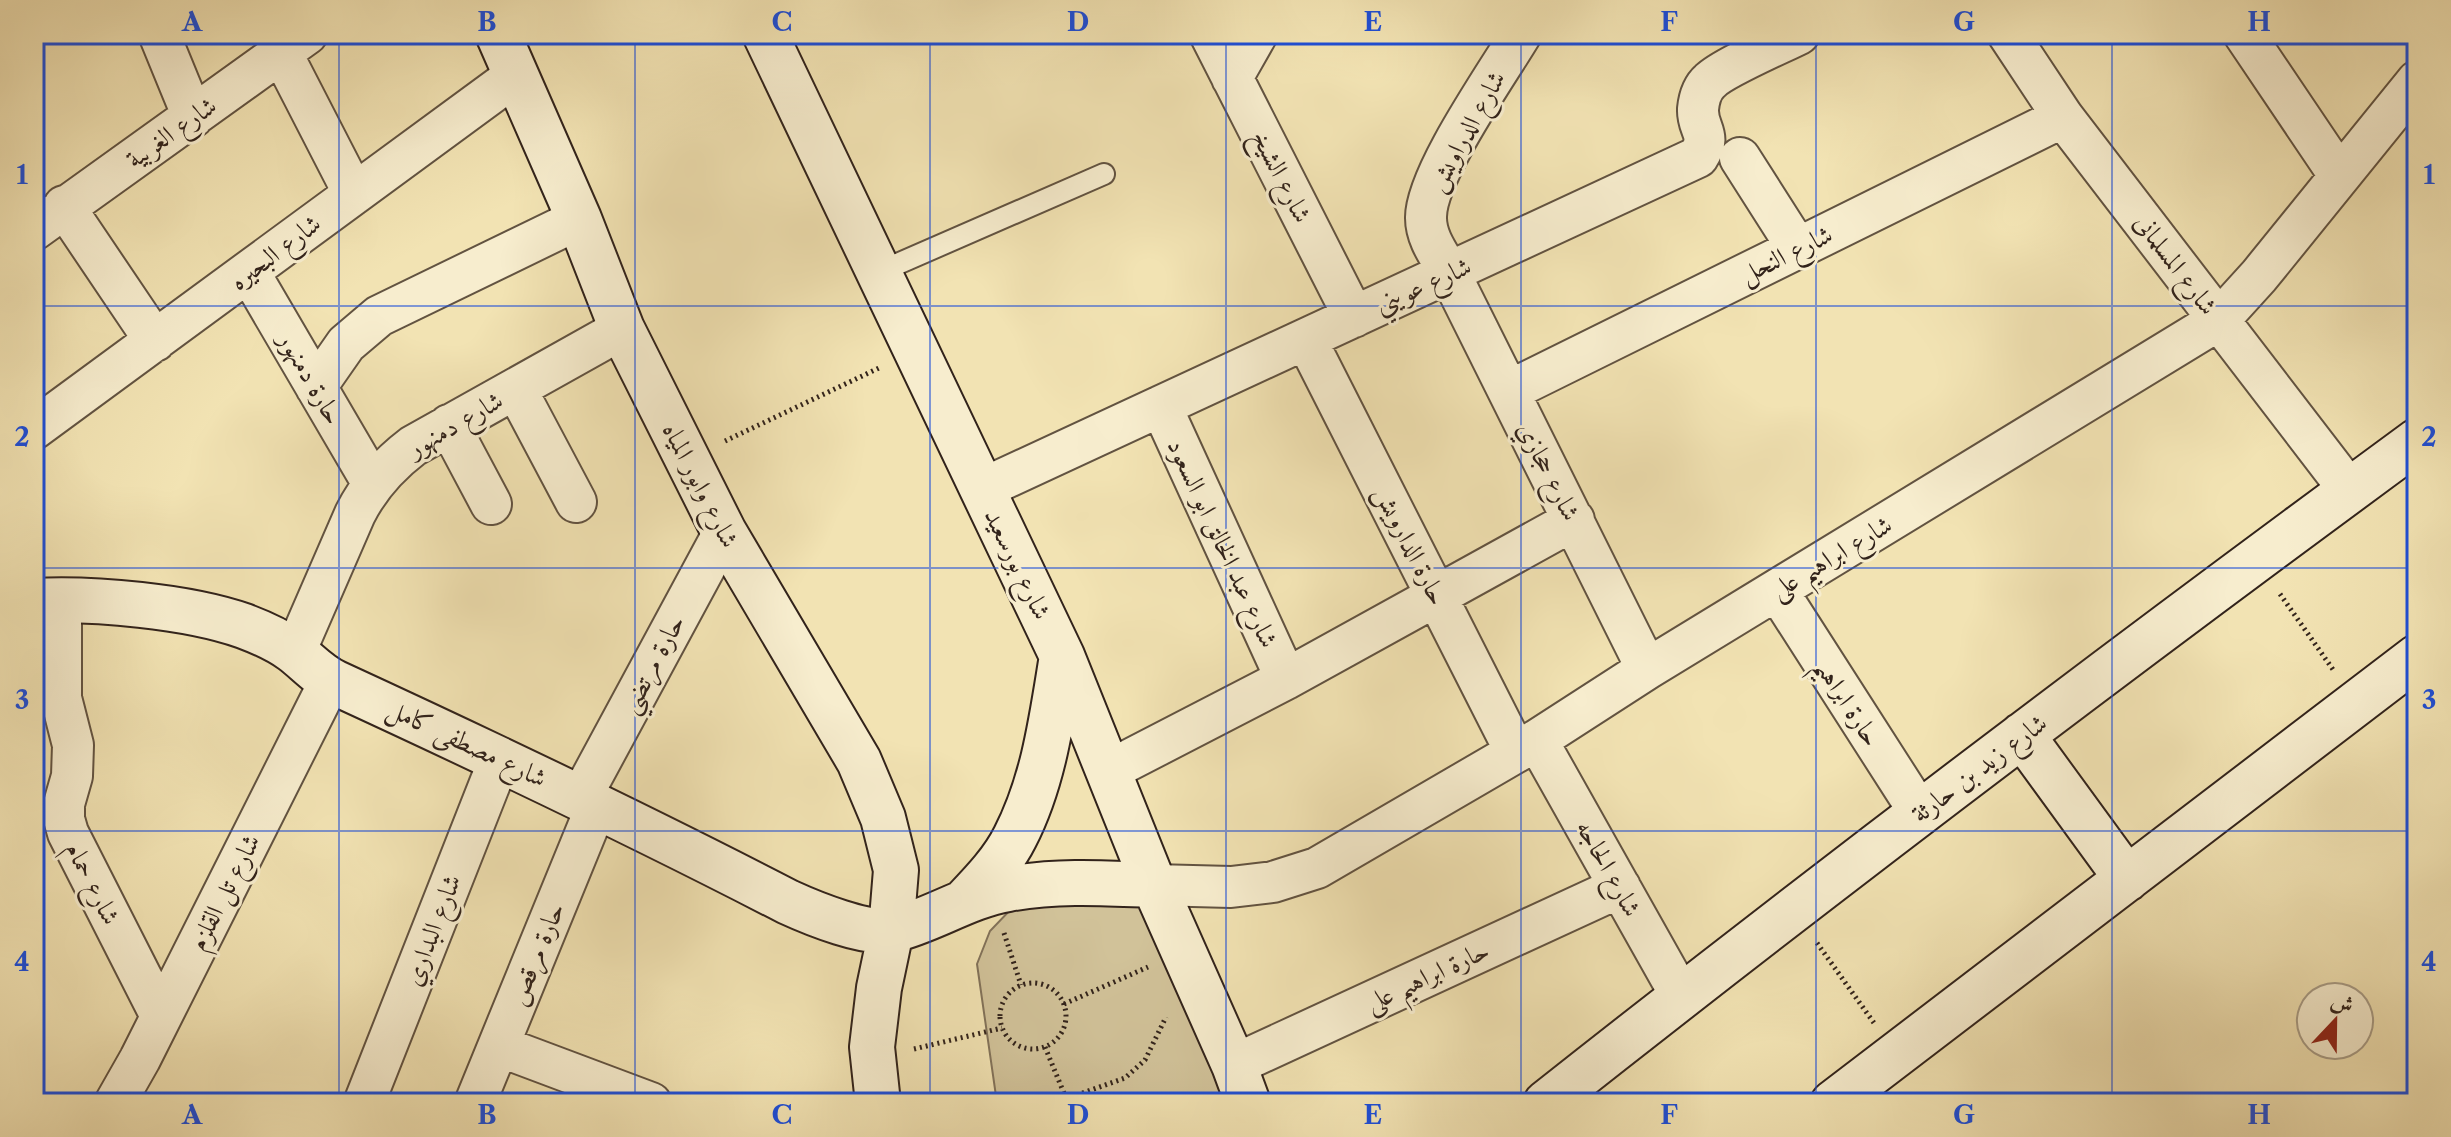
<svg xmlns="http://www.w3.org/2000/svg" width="2451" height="1137" font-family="'Libre Caslon Text',Amiri,serif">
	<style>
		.green { fill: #d1c299; stroke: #82725a; stroke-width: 2 }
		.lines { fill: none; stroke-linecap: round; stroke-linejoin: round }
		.lane-casing { stroke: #625341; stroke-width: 24 }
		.street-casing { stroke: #625341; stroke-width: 44 }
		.secondary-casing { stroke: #32231b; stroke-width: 48 }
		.path { stroke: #32231b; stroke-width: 5; stroke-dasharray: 2 4; stroke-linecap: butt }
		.lane { stroke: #f7edce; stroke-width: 20 }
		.street { stroke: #f7edce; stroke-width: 40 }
		.secondary { stroke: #f7edce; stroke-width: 44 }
		.grid { fill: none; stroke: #1d4ed8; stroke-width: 2; stroke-opacity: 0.55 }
		.labels { text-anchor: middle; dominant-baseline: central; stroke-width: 6; stroke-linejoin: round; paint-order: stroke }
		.street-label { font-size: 26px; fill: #32231b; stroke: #f7edce }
		.neatline { fill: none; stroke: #1d4ed8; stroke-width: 3 }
		.grid-label { font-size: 26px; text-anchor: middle; font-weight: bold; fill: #1d4ed8 }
	</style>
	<rect width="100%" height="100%" fill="#f2e3b3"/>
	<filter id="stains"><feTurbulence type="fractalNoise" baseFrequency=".0025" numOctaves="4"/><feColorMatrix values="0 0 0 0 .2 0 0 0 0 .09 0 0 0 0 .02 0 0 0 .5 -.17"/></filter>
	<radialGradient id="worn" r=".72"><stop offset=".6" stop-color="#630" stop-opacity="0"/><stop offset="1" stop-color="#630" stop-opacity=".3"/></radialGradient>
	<path class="green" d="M1139 895 1240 1103H997L977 964 990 931 1014 906Z"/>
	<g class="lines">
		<g class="lane-casing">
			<path id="lane" d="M879 272 1104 174"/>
		</g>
		<g class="street-casing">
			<path id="street" d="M159 34 193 117
				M1210 34 1354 317
				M1521 34C1497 74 1425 176 1426 218 1426 239 1440 256 1450 274L1647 669
				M2008 34 2063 117 2350 491
				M2244 34 2339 175
				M281 52 354 194
				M1232 78 1257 34
				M1740 158 1798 249
				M64 206 155 341
				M34 230 307 34
				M249 272 373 484
				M1306 339 1515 751
				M316 387 346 344 379 316 579 219
				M516 389 576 502
				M1509 391 2063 117
				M1161 406 1286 679
				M449 425 491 504
				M34 429 516 75
				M982 489 1698 157C1713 134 1697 130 1698 109 1699 99 1702 88 1710 81 1723 68 1779 44 1799 34
				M1777 590 1920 813
				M61 600V698L73 745 72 776 64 804V819L68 833 161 1016
				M295 652 355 514C369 486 388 465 413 446L622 329
				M1537 740 1681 996
				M1108 771 1286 679 1574 520
				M581 797 724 532
				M1154 885 1231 887 1273 882 1317 868 1537 740 1647 669 2219 320 2259 276 2417 81
				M499 1046 651 1103
				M1234 1065 1620 887
				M115 1103 140 1059 330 681
				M364 1103 500 758
				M475 1103 597 805"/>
		</g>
		<g class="secondary-casing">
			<path id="secondary" d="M498 34 579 219 622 329 724 532 859 761 883 818 896 870 891 931 879 988 872 1047 878 1103
				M765 34 1062 656 1154 885 1234 1065 1248 1103
				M34 601C94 598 187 606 244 626 260 632 278 640 292 650 307 661 318 675 336 683 488 753 639 825 788 902 812 913 868 936 893 930 933 920 967 896 1008 889 1056 880 1105 883 1154 885
				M2022 735 2127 879
				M966 900C984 881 1003 861 1015 837 1044 781 1052 717 1062 656
				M1546 1103C1832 877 2123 657 2417 441
				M1833 1103 2417 657"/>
		</g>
		<path class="path" d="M725 441 879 368
			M2280 594 2334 671
			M1004 933 1021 985
			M1817 943 1874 1023
			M1000 1016a33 33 0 1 1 66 0a33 33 0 1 1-66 0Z
			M1064 1004 1148 967
			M1045 1047 1068 1103
			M914 1049 1002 1028
			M1054 1103 1125 1078 1145 1060 1166 1017"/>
		<use href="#lane" class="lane"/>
		<use href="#street" class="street"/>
		<use href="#secondary" class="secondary"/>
	</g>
	<path class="grid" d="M339 34V1103M635 34V1103M930 34V1103M1226 34V1103M1521 34V1103M1816 34V1103M2112 34V1103M34 306H2417M34 568H2417M34 831H2417"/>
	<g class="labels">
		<g class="street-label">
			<text transform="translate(1466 131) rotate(-61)">شارع الدراويش</text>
			<text transform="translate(171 132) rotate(-35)">شارع الغربية</text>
			<text transform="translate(1282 176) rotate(63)">شارع الشيخ</text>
			<text transform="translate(275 252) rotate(-37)">شارع البحيره</text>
			<text transform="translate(1786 254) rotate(-26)">شارع النحل</text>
			<text transform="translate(2176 264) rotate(53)">شارع المسلمانى</text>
			<text transform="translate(1423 285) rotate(-24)">شارع عويني</text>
			<text transform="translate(311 378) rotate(60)">حارة دمنهور</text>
			<text transform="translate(455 424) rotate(-30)">شارع دمنهور</text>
			<text transform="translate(1549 471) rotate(63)">شارع حجازي</text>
			<text transform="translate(701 485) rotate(63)">شارع وابور المياه</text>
			<text transform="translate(1223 543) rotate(65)">شارع عبد الخالق ابو السعود</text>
			<text transform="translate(1411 545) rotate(63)">حارة الدارويش</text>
			<text transform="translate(1831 557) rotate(-31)">شارع ابراهيم على</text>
			<text transform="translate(1018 564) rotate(64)">شارع بورسعيد</text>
			<text transform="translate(652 664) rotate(-62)">حارة مرتضي</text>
			<text transform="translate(1848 702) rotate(57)">حارة ابراهيم</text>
			<text transform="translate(467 743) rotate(25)">شارع مصطفى كامل</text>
			<text transform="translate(1979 768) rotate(-37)">شارع زيد بن حارثة</text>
			<text transform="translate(1609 868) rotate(61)">شارع الحاجه</text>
			<text transform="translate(93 883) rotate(63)">شارع حمام</text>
			<text transform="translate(224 892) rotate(-63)">شارع تل القلزم</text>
			<text transform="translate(432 930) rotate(-69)">شارع البداري</text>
			<text transform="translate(536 954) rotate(-68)">حارة مرقص</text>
			<text transform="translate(1427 976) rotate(-25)">حارة ابراهيم على</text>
		</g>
	</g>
	<rect width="2451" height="1137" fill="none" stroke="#f2e3b3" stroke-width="88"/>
	<g transform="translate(2335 1021) rotate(22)"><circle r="38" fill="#f7edce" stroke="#a89c86" stroke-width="2"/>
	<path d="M0-6L14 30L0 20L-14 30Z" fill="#8f2418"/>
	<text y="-12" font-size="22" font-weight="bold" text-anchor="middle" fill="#32231b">ش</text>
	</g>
	<rect x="44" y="44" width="2363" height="1049" class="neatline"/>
	<g class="grid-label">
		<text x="192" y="31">A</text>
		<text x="487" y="31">B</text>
		<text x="782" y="31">C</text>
		<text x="1078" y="31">D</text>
		<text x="1373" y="31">E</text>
		<text x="1669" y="31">F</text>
		<text x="1964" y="31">G</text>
		<text x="2259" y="31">H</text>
		<text x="22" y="184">1</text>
		<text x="2429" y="184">1</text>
		<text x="22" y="446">2</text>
		<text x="2429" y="446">2</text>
		<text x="22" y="709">3</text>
		<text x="2429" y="709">3</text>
		<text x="22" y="971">4</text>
		<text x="2429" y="971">4</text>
		<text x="192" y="1124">A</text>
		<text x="487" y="1124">B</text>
		<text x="782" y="1124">C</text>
		<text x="1078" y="1124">D</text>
		<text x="1373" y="1124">E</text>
		<text x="1669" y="1124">F</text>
		<text x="1964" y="1124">G</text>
		<text x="2259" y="1124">H</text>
	</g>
	<rect width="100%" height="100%" filter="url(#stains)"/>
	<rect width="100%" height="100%" fill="url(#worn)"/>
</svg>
